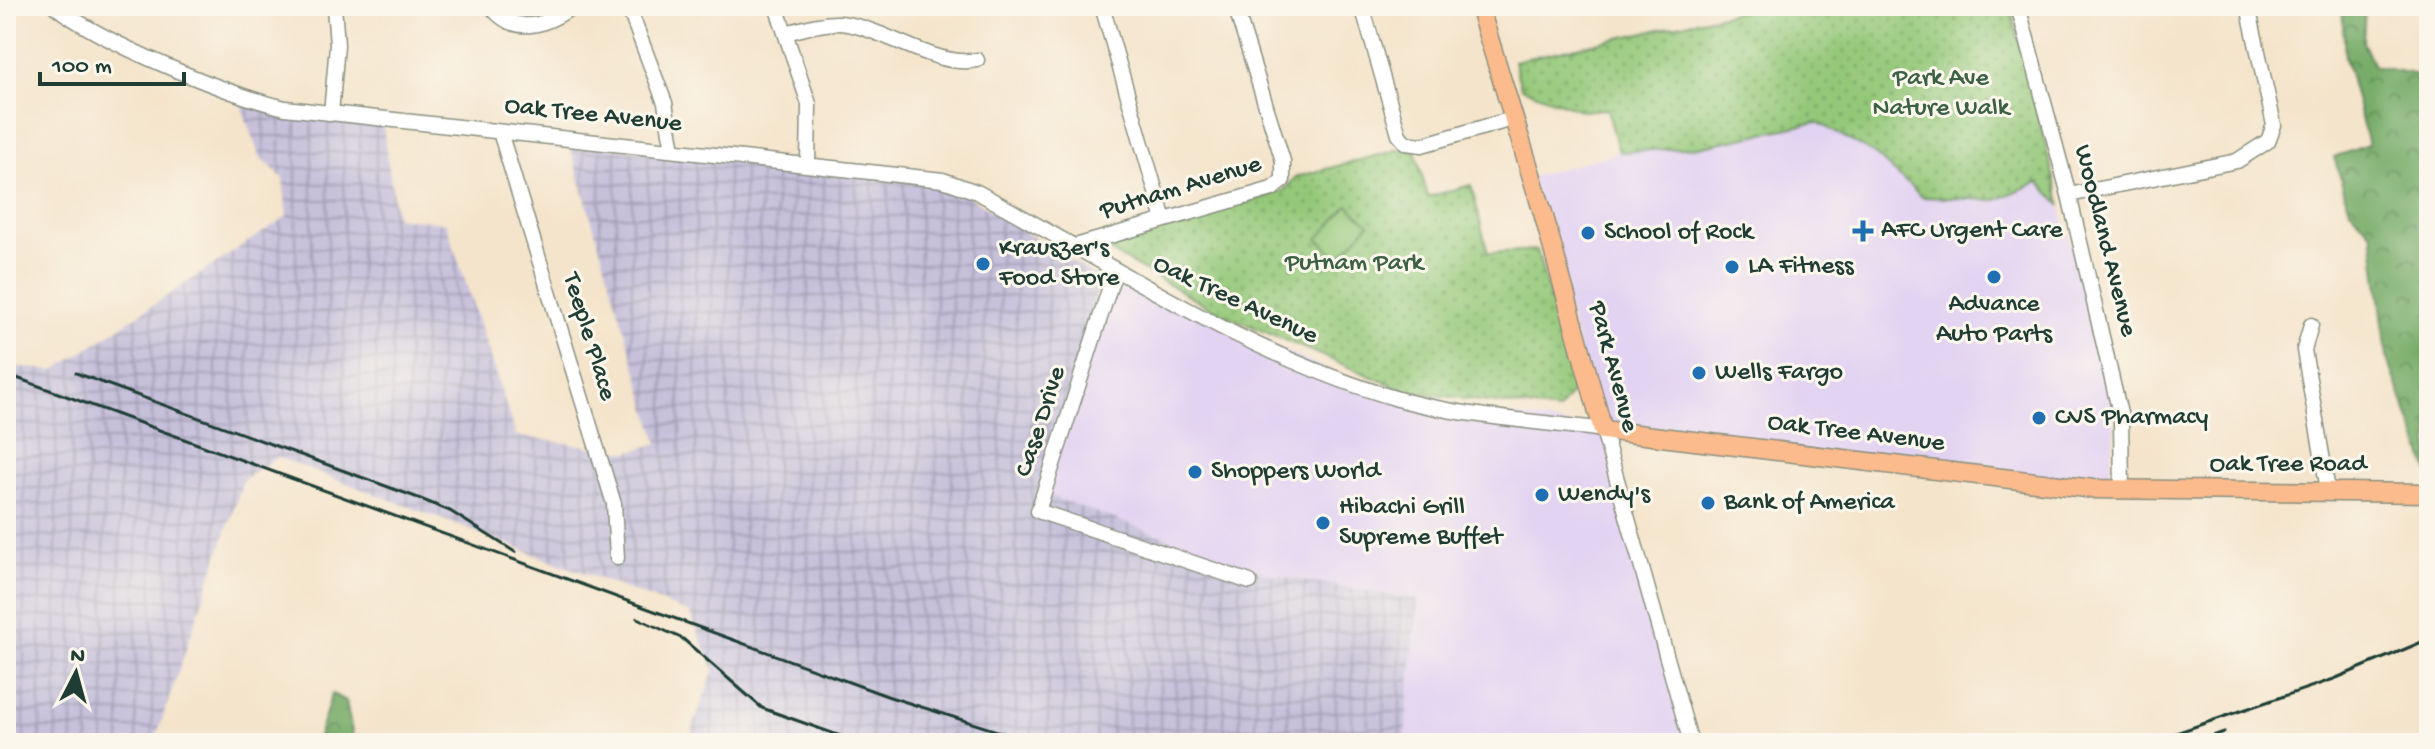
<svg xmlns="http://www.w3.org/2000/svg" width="2435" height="749" font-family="'Gochi Hand',sans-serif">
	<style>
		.built { fill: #e3d3f2 }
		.industrial { fill: url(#industrial-grid) }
		.forest { fill: url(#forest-crowns); stroke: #4b744e; stroke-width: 2 }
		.park { fill: url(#park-dots); stroke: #5a8256; stroke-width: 2 }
		.pitch { fill: #94c879; stroke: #5a8256; stroke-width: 2 }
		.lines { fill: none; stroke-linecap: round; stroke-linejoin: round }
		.minor-casing { stroke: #8a9080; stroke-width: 17 }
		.major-casing { stroke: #8a9080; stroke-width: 21 }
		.minor { stroke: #fff; stroke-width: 14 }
		.major { stroke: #fbbb8c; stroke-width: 18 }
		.rail { stroke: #1f3d34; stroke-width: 3 }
		.poi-dot { fill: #1f6fb2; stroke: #fbf7ec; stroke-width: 3 }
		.labels { text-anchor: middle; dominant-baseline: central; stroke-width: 6; stroke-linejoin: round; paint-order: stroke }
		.park-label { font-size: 26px; fill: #3c6045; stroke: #fbf7ec }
		.street-label { font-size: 26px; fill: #1f3d34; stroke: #fbf7ec }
		.poi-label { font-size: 26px; fill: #1f3d34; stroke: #fbf7ec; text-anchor: start }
	</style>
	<defs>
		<pattern id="industrial-grid" width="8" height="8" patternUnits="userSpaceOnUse" patternTransform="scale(2)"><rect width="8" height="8" fill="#c6c0da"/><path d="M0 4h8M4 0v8" fill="none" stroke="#a09db2"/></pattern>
		<pattern id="forest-crowns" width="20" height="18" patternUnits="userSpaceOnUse" patternTransform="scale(2)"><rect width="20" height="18" fill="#77ac69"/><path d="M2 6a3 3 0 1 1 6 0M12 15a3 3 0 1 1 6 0" fill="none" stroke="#618d57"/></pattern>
		<pattern id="park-dots" width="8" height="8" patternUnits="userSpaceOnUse" patternTransform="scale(2)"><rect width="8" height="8" fill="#94c879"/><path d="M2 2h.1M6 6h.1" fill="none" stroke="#78a464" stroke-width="1.8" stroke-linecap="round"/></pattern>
	</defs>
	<rect width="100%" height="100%" fill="#fbf7ec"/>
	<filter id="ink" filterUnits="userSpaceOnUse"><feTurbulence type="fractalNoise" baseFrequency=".0125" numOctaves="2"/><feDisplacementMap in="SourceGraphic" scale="16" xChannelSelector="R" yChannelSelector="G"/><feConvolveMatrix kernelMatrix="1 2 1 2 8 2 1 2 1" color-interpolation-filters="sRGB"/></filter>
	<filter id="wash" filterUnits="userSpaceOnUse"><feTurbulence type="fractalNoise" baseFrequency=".006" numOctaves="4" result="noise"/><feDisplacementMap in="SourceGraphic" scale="32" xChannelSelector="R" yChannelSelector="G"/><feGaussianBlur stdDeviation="1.8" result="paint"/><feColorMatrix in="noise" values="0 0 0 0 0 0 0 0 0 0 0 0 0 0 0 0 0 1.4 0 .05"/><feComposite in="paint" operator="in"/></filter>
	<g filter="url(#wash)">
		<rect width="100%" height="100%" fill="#f4e4cb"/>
		<path class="built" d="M1817 122 1876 155 1922 197 1996 200 2039 182 2061 206 2111 401 2114 433 2107 490 1603 431 1691 743H1404L1418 600 1272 575 1043 494 1115 271 1151 292 1386 395 1602 430 1531 177 1619 152 1699 147Z"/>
		<path class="industrial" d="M238 97 382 121 396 217 446 223 516 436 628 452 658 443 569 143 952 186 1100 279 1044 494 1272 575 1418 600 1404 743H687L714 670 690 613 277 457 244 479 154 743H6V365L54 371 287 216 283 178 259 155Z"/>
		<path class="forest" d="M2342 6H2371L2365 9 2363 42 2374 66 2429 77V473L2387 357 2372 233 2350 210 2334 157 2368 145 2345 57Z
			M332 694 346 701 354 743H316Z"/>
		<path class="park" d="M1764 6H2010L2061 206 2039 182 1996 200 1922 197 1876 155 1817 122 1699 147 1619 152 1607 109 1582 111 1521 88 1514 61Z
			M1401 149 1415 151 1428 197 1471 185 1488 253 1537 250 1574 390 1558 411 1406 391 1220 313 1102 247 1283 191 1296 177Z"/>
		<path class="pitch" d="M1348 205 1369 224 1339 258 1318 239Z"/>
	</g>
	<g filter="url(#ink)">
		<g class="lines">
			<g class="minor-casing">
				<path id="minor" d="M55 6C102 43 226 94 285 108L943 180 977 192C1115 266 1246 355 1398 399 1463 417 1536 421 1603 430L1691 743
					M491 6C514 37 546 26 573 6
					M628 6 665 103 673 150
					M776 6 809 104 808 164
					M1102 6 1164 220
					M1362 6 1399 135 1406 143 1422 145 1512 119
					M2018 6 2069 195 2121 418 2122 491
					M785 33C802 29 822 22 840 23 883 27 937 69 977 60
					M331 114 337 45 334 6
					M500 132 614 504 617 558
					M2069 195 2237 161 2268 141 2274 125 2248 6
					M1072 247 1272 189 1283 180V161L1235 6
					M1115 271 1038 511 1250 582
					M2311 325 2304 350 2328 490"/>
			</g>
			<g class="major-casing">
				<path id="major" d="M1479 6 1543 213 1603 430 2094 489 2429 493"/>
			</g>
			<use href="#minor" class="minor"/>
			<use href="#major" class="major"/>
			<path class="rail" d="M76 373 413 496 450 511 515 552
				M6 374 887 696 1035 743
				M637 618 683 639 762 708 860 743
				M2147 743 2334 679 2429 639
				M2194 743 2224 732"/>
		</g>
	</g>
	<g class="poi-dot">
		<path d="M1859 219h8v8h8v8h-8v8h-8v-8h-8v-8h8z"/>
		<circle cx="1588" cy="233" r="8"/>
		<circle cx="983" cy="264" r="8"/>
		<circle cx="1732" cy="267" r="8"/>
		<circle cx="1994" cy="277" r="8"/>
		<circle cx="1699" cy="373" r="8"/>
		<circle cx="2039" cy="418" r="8"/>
		<circle cx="1195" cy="472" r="8"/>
		<circle cx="1542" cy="495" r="8"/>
		<circle cx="1708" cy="503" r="8"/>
		<circle cx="1323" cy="523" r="8"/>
	</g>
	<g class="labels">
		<g class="park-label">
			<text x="1941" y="79">Park Ave<tspan x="1941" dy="30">Nature Walk</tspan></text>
			<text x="1354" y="264">Putnam Park</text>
		</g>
		<g class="street-label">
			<text transform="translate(593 116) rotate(6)">Oak Tree Avenue</text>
			<text transform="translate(1181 189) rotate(-17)">Putnam Avenue</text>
			<text transform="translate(2104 241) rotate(76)">Woodland Avenue</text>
			<text transform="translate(1235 301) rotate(25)">Oak Tree Avenue</text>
			<text transform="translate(588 337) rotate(73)">Teeple Place</text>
			<text transform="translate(1612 367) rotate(75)">Park Avenue</text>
			<text transform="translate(1042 422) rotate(-72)">Case Drive</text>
			<text transform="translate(1856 434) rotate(7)">Oak Tree Avenue</text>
			<text x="2288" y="465">Oak Tree Road</text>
		</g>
		<g class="poi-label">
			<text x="1881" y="231">AFC Urgent Care</text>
			<text x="1604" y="233">School of Rock</text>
			<text x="999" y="249">Krauszer's<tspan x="999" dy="30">Food Store</tspan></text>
			<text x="1748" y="267">LA Fitness</text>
			<text x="1994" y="305" text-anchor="middle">Advance<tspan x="1994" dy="30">Auto Parts</tspan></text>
			<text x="1715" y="373">Wells Fargo</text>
			<text x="2055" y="418">CVS Pharmacy</text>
			<text x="1211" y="472">Shoppers World</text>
			<text x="1558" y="495">Wendy's</text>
			<text x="1724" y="503">Bank of America</text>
			<text x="1339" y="508">Hibachi Grill<tspan x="1339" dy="30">Supreme Buffet</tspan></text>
		</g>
	</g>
	<rect width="2435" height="749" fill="none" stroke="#fbf7ec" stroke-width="32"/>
	<g transform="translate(76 673) rotate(6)" stroke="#fbf7ec" stroke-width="6" paint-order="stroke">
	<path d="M0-6L14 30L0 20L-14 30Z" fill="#1f3d34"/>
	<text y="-12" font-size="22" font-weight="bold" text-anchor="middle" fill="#1f3d34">N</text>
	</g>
	<path d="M40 72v12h144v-12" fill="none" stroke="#1f3d34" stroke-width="4"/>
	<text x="52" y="72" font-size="24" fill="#1f3d34" stroke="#fbf7ec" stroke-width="6" paint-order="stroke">100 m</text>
</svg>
